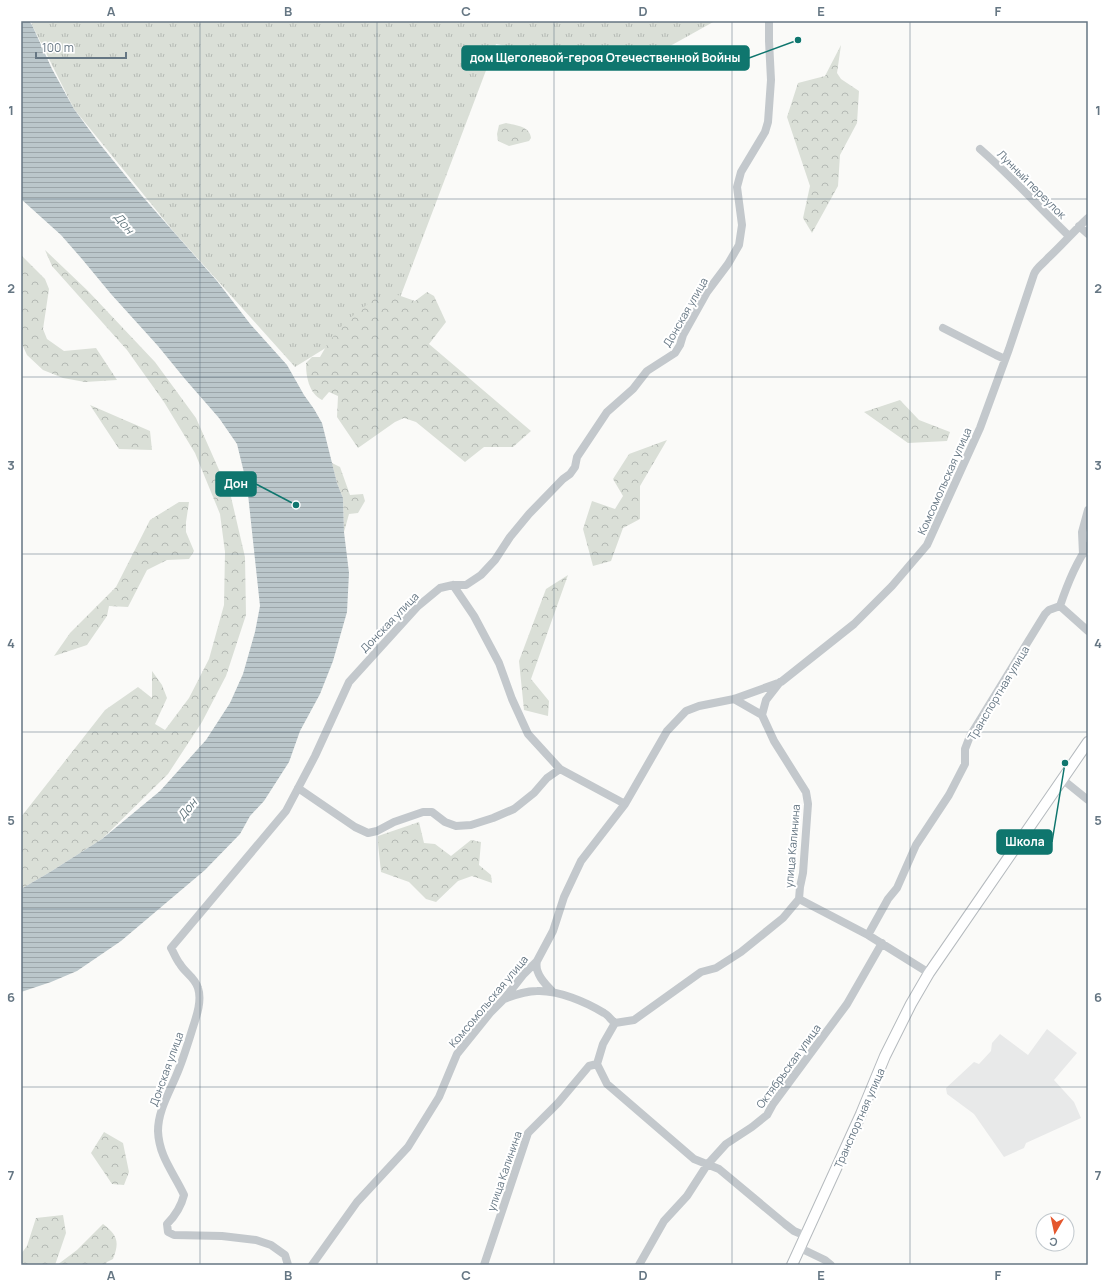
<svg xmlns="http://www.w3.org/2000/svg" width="1109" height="1286" font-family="Manrope,sans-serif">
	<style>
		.built { fill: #e8e9e9 }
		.grass { fill: url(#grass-tufts) }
		.forest { fill: url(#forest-crowns) }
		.water { fill: url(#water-rules) }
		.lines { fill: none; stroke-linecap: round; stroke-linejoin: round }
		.major-casing { stroke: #b5babe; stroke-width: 12 }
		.minor { stroke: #c3c8cc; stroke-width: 8 }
		.major { stroke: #fff; stroke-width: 10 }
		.grid { fill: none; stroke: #657683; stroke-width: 1; stroke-opacity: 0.55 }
		.labels { text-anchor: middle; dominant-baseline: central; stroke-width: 4; stroke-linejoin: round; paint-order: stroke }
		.street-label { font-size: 11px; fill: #657683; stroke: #fff }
		.water-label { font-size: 12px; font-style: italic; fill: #60757c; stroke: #fff }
		.leader { fill: none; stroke: #0f766e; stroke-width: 1.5 }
		.callout-dot { fill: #0f766e; stroke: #fff; stroke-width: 1.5 }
		.callout { fill: #0f766e; stroke: #0f766e; stroke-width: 1.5 }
		.callout-label { font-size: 12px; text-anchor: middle; font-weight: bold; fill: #fff }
		.neatline { fill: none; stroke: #657683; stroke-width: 1.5 }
		.grid-label { font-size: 13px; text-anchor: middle; font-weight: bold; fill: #657683 }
	</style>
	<defs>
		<pattern id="grass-tufts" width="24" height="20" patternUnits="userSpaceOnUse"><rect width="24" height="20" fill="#dadfd7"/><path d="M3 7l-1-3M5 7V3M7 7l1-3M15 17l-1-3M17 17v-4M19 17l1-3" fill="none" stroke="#b4b9b4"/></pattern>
		<pattern id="forest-crowns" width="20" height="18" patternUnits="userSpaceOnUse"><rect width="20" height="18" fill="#dadfd7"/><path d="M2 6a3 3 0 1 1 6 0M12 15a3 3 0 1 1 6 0" fill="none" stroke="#b4b9b4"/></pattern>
		<pattern id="water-rules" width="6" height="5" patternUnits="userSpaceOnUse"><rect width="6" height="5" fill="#bbc7cb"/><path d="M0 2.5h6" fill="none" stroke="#9ca6aa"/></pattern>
	</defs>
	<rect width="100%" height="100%" fill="#fafaf8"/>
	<path class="built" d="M1047 1029 1077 1053 1054 1080 1074 1102 1081 1118 1026 1143 1024 1148 1004 1157 974 1114 947 1094 946 1088 974 1062 979 1064 991 1051 992 1043 1000 1034 1028 1055Z"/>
	<path class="grass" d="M31 21H715L627 70 496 44 398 303 295 367 174 232 74 109 32 25Z"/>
	<path class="forest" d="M841 45 837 73 841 79 859 91 857 123 840 155 838 186 812 233 803 218 810 186 787 117 798 83 825 76Z
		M506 123C515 125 530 126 531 138L529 141 509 146 498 141 497 134 499 125Z
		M45 250 88 291 155 362 196 418 231 497 245 557 246 615 226 676 202 722 168 774 102 839 50 872 21 889V817L105 710 138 687 152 698V671L162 685 167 698 155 724 165 730 189 698 209 659 224 605 225 552 220 514 195 453 164 402 127 350 52 266Z
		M21 255 45 279 49 289 43 329 47 339 64 351 96 348 117 380 85 382 63 378 43 370 27 355 21 342Z
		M427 292 434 296 446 322 429 344 531 431 513 447H484L465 462 416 422 404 418 395 422 358 448 337 417 338 396 329 392 322 400C309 393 306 377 306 363L312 357H320L328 343 345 322 374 299 395 294 415 301Z
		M900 400 919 420 950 432 947 441 908 443 864 412Z
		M90 405 150 431 152 450 119 449Z
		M667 440 640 486V519L623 528 611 561 593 566 583 529 592 501 615 509 623 496 613 479 629 454Z
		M332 463 340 467 350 495 363 494 365 501 358 513 349 514 344 532 343 498 337 483Z
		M179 502H189L186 522V532L194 551 189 559 167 560 147 570 128 607 109 606 107 616 87 645 54 656 70 633 116 587 150 520Z
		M568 575 531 679 549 701 548 716 524 710 519 661 546 589Z
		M419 822 424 843 435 844 451 856 471 840 481 842 479 865 491 875 492 883 472 876 458 881 436 902 426 899 409 882 381 872 378 844V836Z
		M104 1132 123 1143 129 1172 124 1185 112 1184 91 1153Z
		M63 1215 66 1233 55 1265H21V1254L27 1246 36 1218Z
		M103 1224C117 1235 120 1241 113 1259L107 1262 105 1265H57L77 1250Z"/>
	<path class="water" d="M21 21H29L32 25 52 69 74 109 99 143 142 196 217 281 251 325 287 365 304 395 314 409 322 423 337 483 343 498 344 532 349 573 347 612 333 661 320 694 300 731 289 762 264 801 250 816 240 834 205 870 121 941 77 971 51 982 21 992V889L50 872 102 839 160 791 206 740 230 703 243 674 255 632 260 606 247 485 237 444 219 418 185 379 158 346 111 294 82 259 61 235 21 199Z"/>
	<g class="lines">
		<g class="major-casing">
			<path id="major" d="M792 1265 861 1114 885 1056 911 1004 929 973 1088 742"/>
		</g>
		<path class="minor" d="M980 149C1011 176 1039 207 1069 236
			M1079 226 1088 234
			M943 328 996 355 1005 359
			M1083 554 1082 532 1088 510
			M453 585 474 616 499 663 512 699 528 734 560 769 625 804
			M1060 606C1067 585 1075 564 1088 546
			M1060 606 1088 631
			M734 699 762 715
			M1062 779 1088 800
			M298 788 355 827 368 833 377 831 394 822 423 812H432L445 822 456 826 471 825 493 818 514 809 534 793 547 778 560 769
			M799 899 868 935 929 973
			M868 935 888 899 897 888 916 845 949 795 965 764V749L970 736 1045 614 1049 610 1060 606
			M537 961C534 973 545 984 553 992
			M504 999C515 995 525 991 537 991 558 990 586 1002 604 1013 608 1015 611 1020 615 1023L603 1044 597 1064 607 1084 694 1159 719 1169 785 1224 794 1231 806 1236
			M615 1023 634 1020 701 972 716 968 741 952 783 918 799 899 800 887 803 873 808 804 806 792 774 741 762 715 766 700 780 682
			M800 1248 825 1260 831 1265
			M288 1265 285 1255 271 1245 256 1240 222 1236 174 1235 168 1232 167 1224C176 1215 181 1207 184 1195 174 1173 159 1157 158 1131 158 1111 169 1093 176 1076 183 1060 188 1043 193 1027 197 1015 202 1000 198 988 195 977 185 973 180 964 176 959 174 953 171 948L286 811 315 756 349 682 417 607 440 588 453 585H466L481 575 495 560 510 537 529 514 563 479 570 474 575 467 577 457 607 412 633 389 647 371 675 353 680 345 683 335 707 292 728 264 739 245 742 225 737 187 741 172 765 132 768 122 771 80 769 41V21
			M312 1265 357 1202 408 1147 439 1097 457 1054 490 1013 504 999 523 975 537 961 553 931 564 897 581 861 625 804 667 731 686 711 699 706 734 699 781 682 854 624 892 586 927 545 980 428 1009 349 1034 274C1037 267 1043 264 1048 258 1062 245 1074 231 1088 218
			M484 1265 528 1133 558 1103 589 1066 597 1064
			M639 1265 664 1221 687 1196 707 1165 726 1144 752 1127 767 1115 773 1104 847 1004 882 943"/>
		<use href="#major" class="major"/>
	</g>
	<path class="grid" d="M200 21V1265M377 21V1265M554 21V1265M732 21V1265M910 21V1265M21 199H1088M21 377H1088M21 554H1088M21 732H1088M21 909H1088M21 1087H1088"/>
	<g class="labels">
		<g class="street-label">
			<text transform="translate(1032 184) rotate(45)">Лунный переулок</text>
			<text transform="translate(685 312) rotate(-60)">Донская улица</text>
			<text transform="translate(944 481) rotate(-66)">Комсомольская улица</text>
			<text transform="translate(389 622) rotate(-46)">Донская улица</text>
			<text transform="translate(998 693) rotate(-59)">Транспортная улица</text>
			<text transform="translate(792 846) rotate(-85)">улица Калинина</text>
			<text transform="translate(488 1001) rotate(-50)">Комсомольская улица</text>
			<text transform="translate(788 1066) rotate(-54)">Октябрьская улица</text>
			<text transform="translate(166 1069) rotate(-70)">Донская улица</text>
			<text transform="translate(859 1118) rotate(-66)">Транспортная улица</text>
			<text transform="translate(504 1171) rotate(-71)">улица Калинина</text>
		</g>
		<g class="water-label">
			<text transform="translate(124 223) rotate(50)">Дон</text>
			<text transform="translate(187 809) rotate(-51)">Дон</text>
		</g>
	</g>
	<path class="leader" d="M798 40L749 58M296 505L256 484M1065 763L1052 842"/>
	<g class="callout-dot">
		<circle cx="798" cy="40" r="4"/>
		<circle cx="296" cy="505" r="4"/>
		<circle cx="1065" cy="763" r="4"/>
	</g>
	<g class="callout">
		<rect x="462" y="46" width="287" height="24" rx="4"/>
		<rect x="216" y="472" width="40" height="24" rx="4"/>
		<rect x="997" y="830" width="55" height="24" rx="4"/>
	</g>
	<g class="callout-label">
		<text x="605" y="62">дом Щеголевой-героя Отечественной Войны</text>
		<text x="236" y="488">Дон</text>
		<text x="1025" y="846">Школа</text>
	</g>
	<rect width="1109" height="1286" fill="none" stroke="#ffffff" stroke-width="44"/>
	<g transform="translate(1055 1232) rotate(189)"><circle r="19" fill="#ffffff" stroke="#c1c8cd"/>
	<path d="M0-3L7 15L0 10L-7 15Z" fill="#e4572e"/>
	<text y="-6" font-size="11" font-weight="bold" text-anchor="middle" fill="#657683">С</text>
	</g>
	<path d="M36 52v6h90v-6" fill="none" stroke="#657683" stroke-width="2"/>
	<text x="42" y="52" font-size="12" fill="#657683" stroke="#ffffff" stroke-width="3" paint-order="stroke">100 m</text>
	<rect x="22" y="22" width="1065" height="1242" class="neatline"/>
	<g class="grid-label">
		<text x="111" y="16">A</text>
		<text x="288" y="16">B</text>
		<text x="466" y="16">C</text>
		<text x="643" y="16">D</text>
		<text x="821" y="16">E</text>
		<text x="998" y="16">F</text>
		<text x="11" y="115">1</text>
		<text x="1098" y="115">1</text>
		<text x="11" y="293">2</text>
		<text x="1098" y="293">2</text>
		<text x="11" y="470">3</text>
		<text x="1098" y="470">3</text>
		<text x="11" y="648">4</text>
		<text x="1098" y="648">4</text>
		<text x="11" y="825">5</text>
		<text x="1098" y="825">5</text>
		<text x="11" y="1002">6</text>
		<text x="1098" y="1002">6</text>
		<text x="11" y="1180">7</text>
		<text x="1098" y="1180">7</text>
		<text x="111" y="1280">A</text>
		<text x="288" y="1280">B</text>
		<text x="466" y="1280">C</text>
		<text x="643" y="1280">D</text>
		<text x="821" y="1280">E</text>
		<text x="998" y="1280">F</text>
	</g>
</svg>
